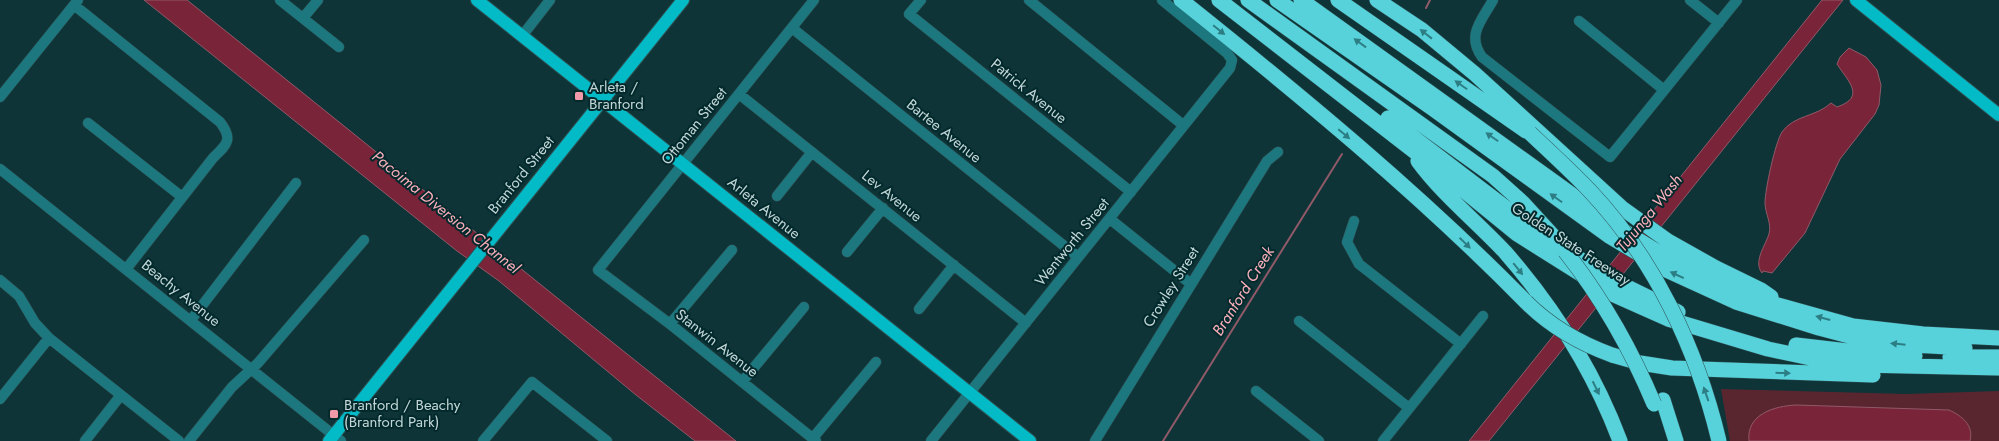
<svg xmlns="http://www.w3.org/2000/svg" width="1999" height="441" font-family="Jost,sans-serif">
	<style>
		.green { fill: #592630 }
		.water { fill: #7a2439; stroke: #905968 }
		.lines { fill: none; stroke-linecap: round; stroke-linejoin: round }
		.stream { stroke: #905968; stroke-width: 2 }
		.minor-casing { stroke: #2e5154; stroke-width: 11 }
		.major-casing { stroke: #2e5154; stroke-width: 14 }
		.highway-casing { stroke: #2e5154; stroke-width: 16 }
		.minor { stroke: #1d777e; stroke-width: 10 }
		.major { stroke: #03bbc6; stroke-width: 12 }
		.highway { stroke: #57d1da; stroke-width: 15 }
		.highway-bridge-casing { stroke: #2e5154; stroke-width: 16; stroke-linecap: butt }
		.highway-bridge { stroke: #57d1da; stroke-width: 15 }
		.oneway { fill: #2c7e84 }
		.poi-dot { fill: #f39aa8; stroke: #022a2d; stroke-width: 2 }
		.labels { text-anchor: middle; dominant-baseline: central; stroke-width: 4; stroke-linejoin: round; paint-order: stroke }
		.poi-label { font-size: 15px; fill: #c2d6d7; stroke: #022a2d; text-anchor: start }
		.street-label { font-size: 15px; fill: #c2d6d7; stroke: #022a2d }
		.water-label { font-size: 16px; font-style: italic; fill: #faaeb9; stroke: #022a2d }
	</style>
	<rect width="100%" height="100%" fill="#0e3437"/>
	<path class="green" d="M1721 389 1906 394 1999 391V441H1730Z"/>
	<path class="water" d="M144 0H187C370 146 552 295 736 441H695L636 395 499 281 457 251Z
		M1822 0H1843L1489 441H1469Z
		M1849 48 1866 57 1877 70 1881 85 1879 105 1875 114 1840 159 1805 233 1772 273 1763 271 1762 273C1753 262 1765 246 1769 234 1772 224 1765 213 1765 203 1765 190 1775 143 1782 132 1794 115 1816 117 1831 103L1837 107C1867 97 1847 80 1837 64L1840 57Z
		M1796 405 1949 410C1962 416 1974 425 1970 441H1749C1746 414 1775 406 1796 405Z"/>
	<g class="lines">
		<path class="stream" d="M1426 8 1430 0
			M1163 441 1342 154"/>
		<g class="minor-casing">
			<path id="minor" d="M280 0 339 47
				M814 0 598 270 670 324 816 441
				M921 0 909 14 1131 192
				M1029 0 1183 125
				M1493 0C1482 20 1466 35 1482 57L1610 157 1737 0
				M1690 0 1719 23
				M74 5 220 122C234 140 226 145 213 158L127 268
				M303 18 318 0
				M1579 21 1664 90
				M792 28 1078 257
				M522 36 550 0
				M739 94 1026 323
				M0 97 78 0
				M88 123 182 197
				M0 169 341 441
				M777 196 812 152
				M1110 219 1191 284
				M1354 221 1347 242 1359 264 1461 344
				M847 252 883 208
				M0 280 19 296 35 323 49 338 179 441
				M919 309 954 265
				M191 320 296 183
				M1299 321 1409 408
				M670 324 732 250
				M742 382 804 307
				M1256 391 1319 441
				M0 399 49 338
				M813 438 876 362
				M85 441 121 395
				M189 441 232 387 258 363 364 240
				M483 441 532 382 607 441
				M931 441 1230 68 1232 60 1227 53 1162 0
				M1095 441 1267 161 1278 152
				M1383 441 1483 316"/>
		</g>
		<g class="major-casing">
			<path id="major" d="M477 0 1030 441
				M1856 0 1999 115
				M329 441 683 0"/>
		</g>
		<g class="highway-casing">
			<path id="highway" d="M1181 0C1300 95 1419 193 1526 302
				M1219 0 1441 172 1517 234 1614 295 1668 319 1768 349 1815 359 1860 365 1999 368
				M1248 0 1493 176 1523 203 1555 238
				M1277 0 1432 108 1609 236 1666 270 1736 302 1819 328 1853 337 1896 344 1965 348
				M1301 0 1617 227 1661 254 1727 287 1757 299 1785 307 1853 326 1923 334 1999 338
				M1338 0 1526 131
				M1377 0 1422 30 1475 74 1622 208 1668 241 1716 268 1761 290 1771 297
				M1388 118 1548 240 1621 284 1678 312
				M1418 161C1443 195 1476 221 1505 252 1553 307 1594 372 1620 441
				M1796 345 1874 354 1915 356
				M1612 355 1640 363 1672 368 1873 375
				M1950 357H1999
				M1663 400 1676 441"/>
		</g>
		<use href="#minor" class="minor"/>
		<use href="#major" class="major"/>
		<use href="#highway" class="highway"/>
		<g class="highway-bridge-casing">
			<path id="highway-bridge" d="M1530 133C1550 152 1571 171 1590 191 1655 260 1697 349 1719 441
				M1565 251C1602 298 1631 349 1654 404
				M1526 302C1551 327 1579 343 1612 355"/>
		</g>
		<use href="#highway-bridge" class="highway-bridge"/>
	</g>
	<defs><path id="oneway-solid" d="M-6-.8H1V-3.2L6.5 0L1 3.2V.8H-6Z" transform="scale(1.25)"/></defs>
	<g class="oneway">
		<use href="#oneway-solid" transform="translate(1219 30) rotate(39)"/>
		<use href="#oneway-solid" transform="translate(1426 34) rotate(-142)"/>
		<use href="#oneway-solid" transform="translate(1360 43) rotate(-144)"/>
		<use href="#oneway-solid" transform="translate(1461 85) rotate(-145)"/>
		<use href="#oneway-solid" transform="translate(1344 134) rotate(40)"/>
		<use href="#oneway-solid" transform="translate(1492 137) rotate(-145)"/>
		<use href="#oneway-solid" transform="translate(1556 198) rotate(-145)"/>
		<use href="#oneway-solid" transform="translate(1465 243) rotate(44)"/>
		<use href="#oneway-solid" transform="translate(1518 269) rotate(51)"/>
		<use href="#oneway-solid" transform="translate(1677 275) rotate(-155)"/>
		<use href="#oneway-solid" transform="translate(1823 318) rotate(-165)"/>
		<use href="#oneway-solid" transform="translate(1898 344) rotate(-174)"/>
		<use href="#oneway-solid" transform="translate(1783 373) rotate(1)"/>
		<use href="#oneway-solid" transform="translate(1596 388) rotate(64)"/>
		<use href="#oneway-solid" transform="translate(1706 394) rotate(-109)"/>
	</g>
	<g class="poi-dot">
		<rect x="574" y="91" width="10" height="10" rx="2.5"/>
		<rect x="329" y="409" width="10" height="10" rx="2.5"/>
	</g>
	<g class="labels">
		<g class="poi-label">
			<text x="589" y="87">Arleta /<tspan x="589" dy="17">Branford</tspan></text>
			<text x="344" y="405">Branford / Beachy<tspan x="344" dy="17">(Branford Park)</tspan></text>
		</g>
		<g class="street-label">
			<text transform="translate(1029 91) rotate(39)">Patrick Avenue</text>
			<text transform="translate(694 126) rotate(-51)">Ottoman Street</text>
			<text transform="translate(944 131) rotate(39)">Bartee Avenue</text>
			<text transform="translate(521 175) rotate(-51)">Branford Street</text>
			<text transform="translate(892 196) rotate(39)">Lev Avenue</text>
			<text transform="translate(764 208) rotate(39)">Arleta Avenue</text>
			<text transform="translate(1072 242) rotate(-51)">Wentworth Street</text>
			<text transform="translate(1571 244) rotate(33)">Golden State Freeway</text>
			<text transform="translate(1171 287) rotate(-58)">Crowley Street</text>
			<text transform="translate(181 293) rotate(39)">Beachy Avenue</text>
			<text transform="translate(717 343) rotate(38)">Stanwin Avenue</text>
		</g>
		<g class="water-label">
			<text transform="translate(446 212) rotate(39)">Pacoima Diversion Channel</text>
			<text transform="translate(1649 213) rotate(-51)">Tujunga Wash</text>
			<text transform="translate(1243 291) rotate(-58)">Branford Creek</text>
		</g>
	</g>
</svg>
